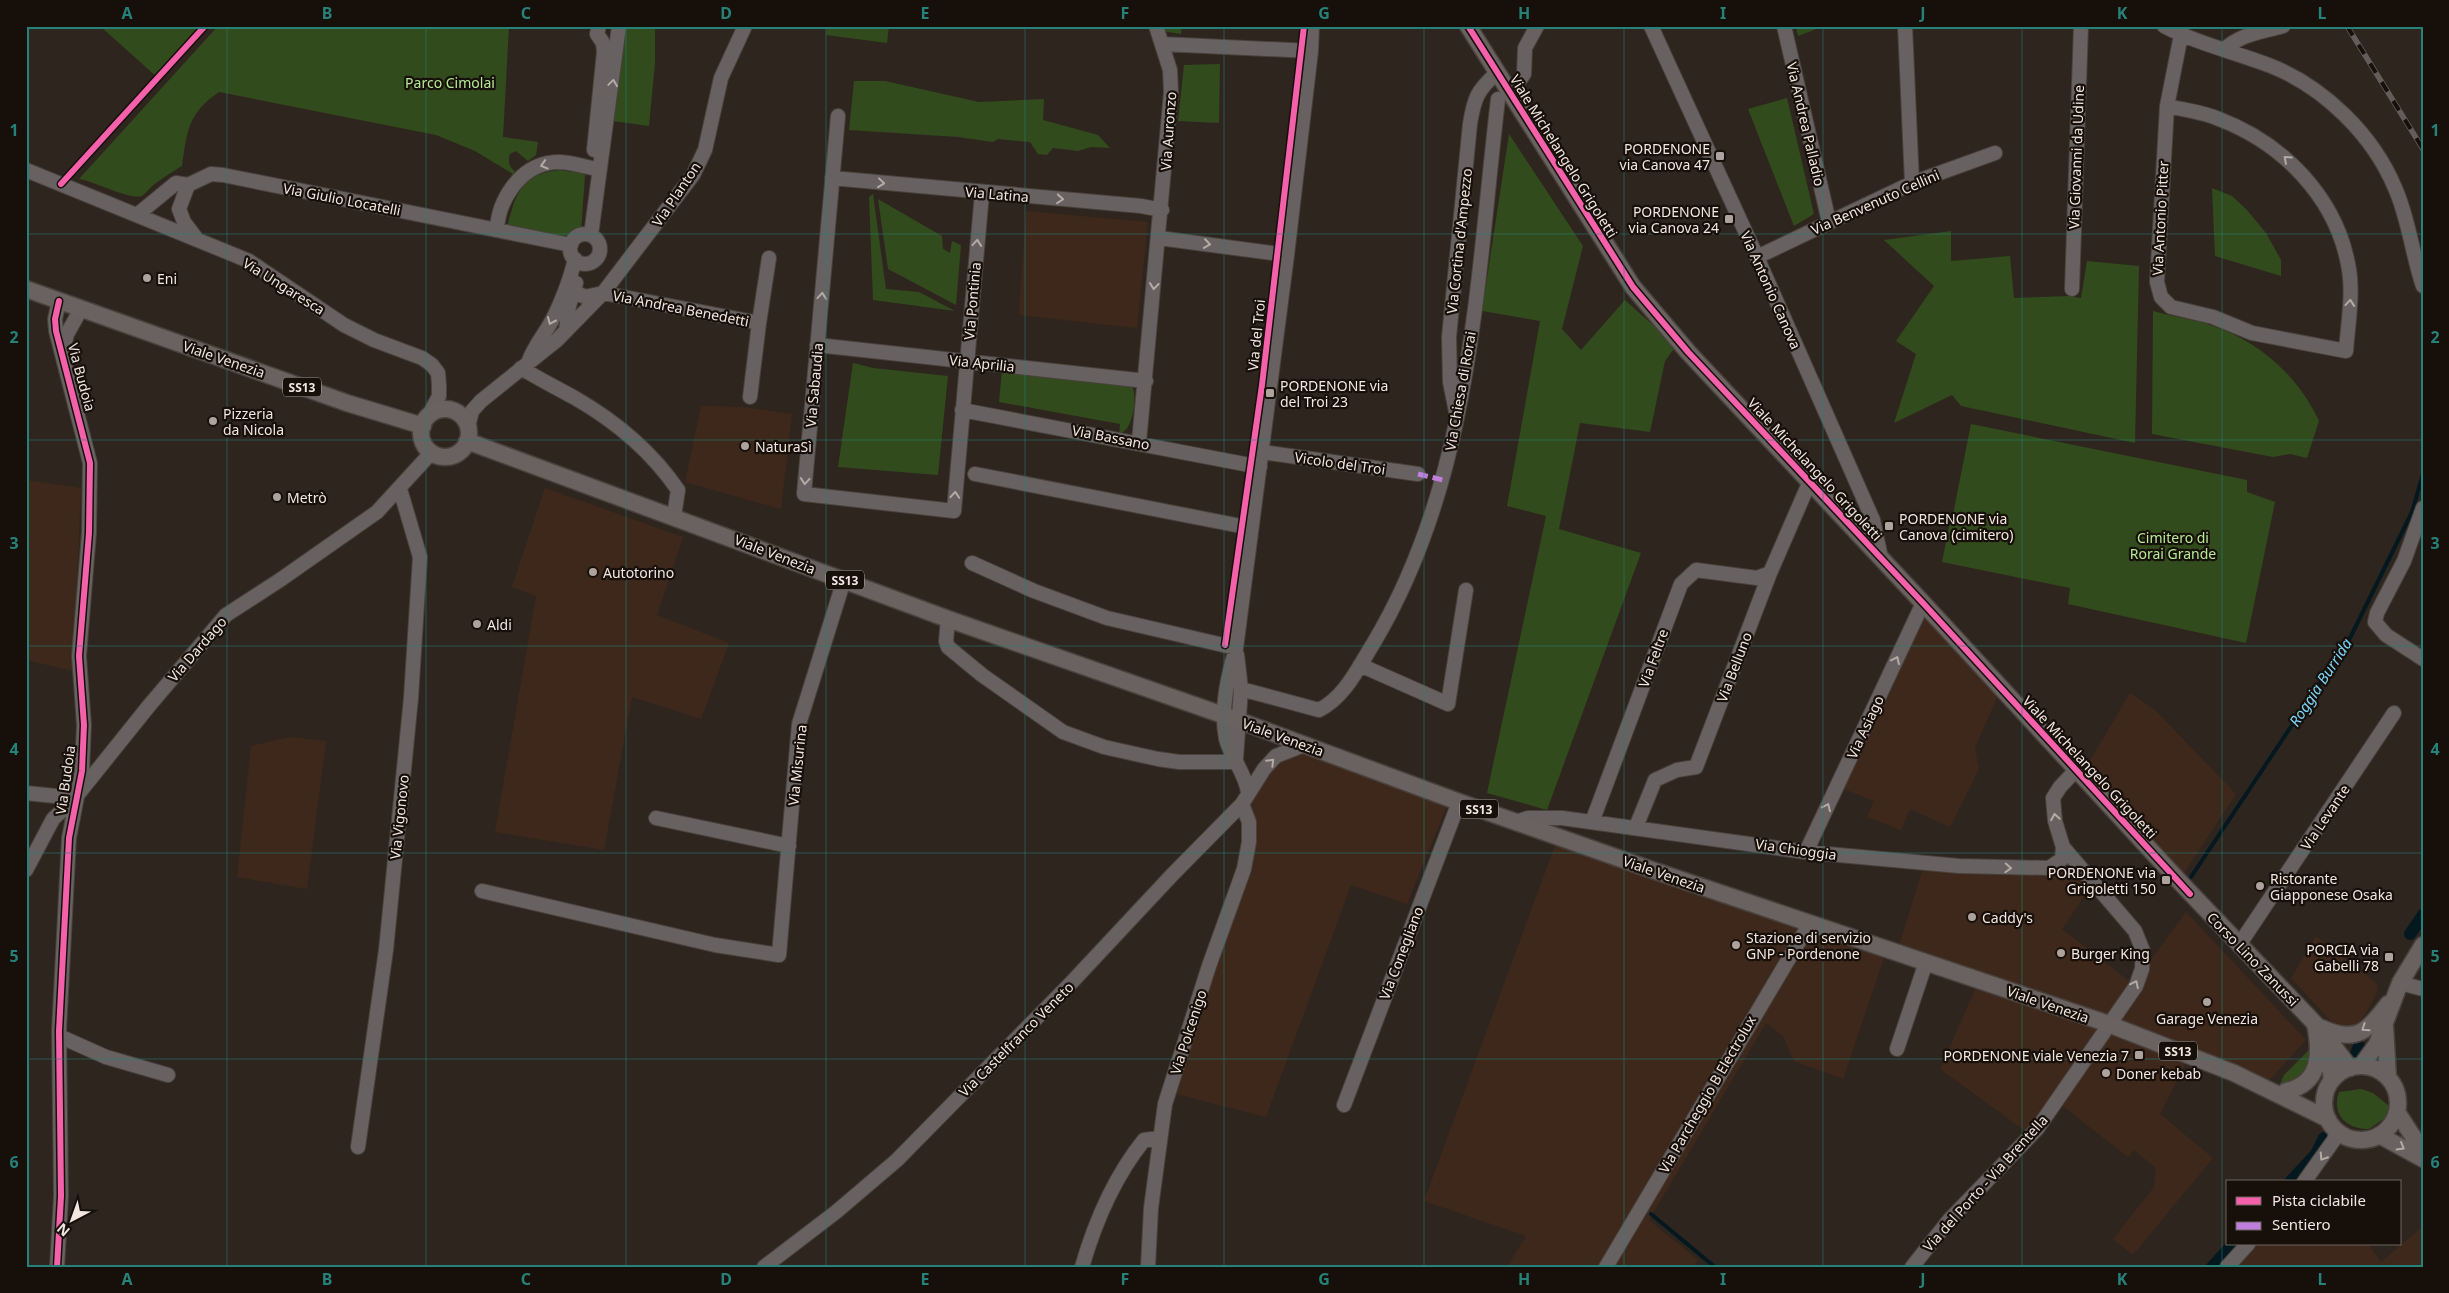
<svg xmlns="http://www.w3.org/2000/svg" width="2449" height="1293" font-family="'Noto Sans',sans-serif">
	<style>
		.built { fill: #3e281b }
		.green { fill: #324b1c }
		.lines { fill: none; stroke-linecap: round; stroke-linejoin: round }
		.stream { stroke: #041820; stroke-width: 4 }
		.canal { stroke: #041820; stroke-width: 12 }
		.minor-casing { stroke: #49413c; stroke-width: 16 }
		.major-casing { stroke: #49413c; stroke-width: 19 }
		.minor { stroke: #676261; stroke-width: 14 }
		.major { stroke: #6a6260; stroke-width: 16 }
		.rail-casing { stroke: #645c5a; stroke-width: 5.5 }
		.rail { stroke: #170f0a; stroke-width: 4; stroke-dasharray: 11; stroke-linecap: butt }
		.quiet { stroke: #c07fdc; stroke-width: 5; stroke-dasharray: 10 5; stroke-linecap: butt }
		.cycleway-casing { stroke: #170f0a; stroke-width: 9 }
		.cycleway { stroke: #f560ab; stroke-width: 6 }
		.oneway { stroke: #b3aba6 }
		.oneway2 { stroke: #b5aba6 }
		.grid { fill: none; stroke: #268179; stroke-width: 1; stroke-opacity: 0.55 }
		.poi-dot { fill: #aea29c; stroke: #170f0a; stroke-width: 2 }
		.labels { text-anchor: middle; dominant-baseline: central; stroke-width: 4.5; stroke-linejoin: round; paint-order: stroke }
		.shield { fill: #170f0a; stroke: #b0a69f; stroke-width: 1 }
		.shield-label { font-size: 12px; font-weight: bold; fill: #f2e6df }
		.park-label { font-size: 14px; fill: #b6ea96; stroke: #170f0a }
		.street-label { font-size: 14px; fill: #f2e6df; stroke: #170f0a }
		.poi-label { font-size: 14px; fill: #f2e6df; stroke: #170f0a; text-anchor: start }
		.water-label { font-size: 15px; font-style: italic; fill: #7bd5f7; stroke: #170f0a }
		.neatline { fill: none; stroke: #268179; stroke-width: 2 }
		.grid-label { font-size: 16px; text-anchor: middle; font-weight: bold; fill: #268179 }
	</style>
	<rect width="100%" height="100%" fill="#2f251f"/>
	<path class="built" d="M1026 211 1148 222 1137 328 1019 315Z
		M701 406 744 407 792 414 781 509 685 482Z
		M26 480 81 488 73 671 26 660Z
		M545 488 683 537 657 615 729 643 701 719 632 697 604 850 495 832 536 596 512 587Z
		M1925 612 1999 693 1975 748 1979 769 1950 827 1910 809 1901 830 1867 817 1874 801 1844 789Z
		M2130 693 2155 710 2236 794 2181 878 2084 771Z
		M290 737 326 741 307 889 237 877 251 746Z
		M1303 751 1448 803 1407 904 1351 885 1266 1117 1176 1094 1207 990 1247 874 1246 803 1278 760Z
		M1557 840 1886 952 1843 1079 1794 1061 1783 1036 1766 1023 1649 1220 1698 1260 1694 1267H1507L1526 1236 1424 1201Z
		M2066 856 2091 886 2062 929 2133 984 2186 912 2306 1040 2265 1085 1898 949 1924 865 2028 872Z
		M2316 936 2378 984 2377 992 2367 1011 2360 1021 2351 1028 2338 1026 2330 1020 2291 978Z
		M1978 983 2188 1059 2160 1114 2213 1158 2133 1255 2113 1239 2154 1187 2156 1168 2134 1150 2128 1157 2055 1100 2028 1133 1940 1069Z
		M2423 1226V1267H2234L2255 1244H2368L2381 1262Z"/>
	<path class="green" d="M100 26H203L158 78Z
		M218 26H509L503 137 538 142 536 155 528 161 516 151 510 154C507 164 510 167 517 174L516 176 475 151 436 135 219 92C188 113 187 131 182 166 171 173 160 179 150 188 147 191 145 194 142 196 132 201 94 181 79 179Z
		M625 26H655V63L649 126 613 121Z
		M827 26H889L887 43 826 35Z
		M1162 26H1182L1181 34 1162 31Z
		M1796 26H1824L1798 36Z
		M1220 64 1219 123 1178 121 1184 65Z
		M854 81H885L979 102 1044 99 1043 120 1098 135 1110 148 1091 147 1078 151 1053 148 1047 155 1038 154 1030 142 998 139 993 142 958 137 849 130Z
		M1787 98 1814 214 1794 226 1748 109Z
		M1509 134 1583 246 1562 329 1581 350 1625 300 1676 346 1665 361 1650 432 1580 423 1559 529 1641 553 1547 810 1487 793 1546 516 1507 506 1540 321 1482 311Z
		M559 170 582 173 585 175 581 232H575L568 241 507 228C515 195 521 174 559 170Z
		M2212 188 2232 196 2247 210 2266 233 2281 260V276L2215 256Z
		M873 194 886 289 919 292 955 311 873 300 869 197Z
		M878 199 942 236 943 249 950 253 952 241 961 245 956 305 888 269Z
		M1951 231V261L2010 256 2014 298 2069 296 2081 298 2087 261 2139 266 2135 443 1961 406 1952 395 1894 423 1916 354 1896 341 1934 286 1884 240Z
		M2153 311C2173 317 2194 319 2213 326 2260 342 2298 376 2319 421L2307 458 2290 454 2273 457 2152 434Z
		M853 363 873 368 948 376 938 475 838 467Z
		M1002 371 1132 386C1138 397 1133 431 1119 434L1120 424 999 402Z
		M1971 424 2247 480V492L2275 502 2246 643 2068 604 2070 588 1942 562 1950 522 1947 521 1948 514H1953Z
		M2313 1046 2314 1055 2305 1076 2289 1083 2280 1084 2284 1075Z
		M2361 1089 2373 1093 2389 1106 2385 1118 2369 1129C2347 1129 2331 1115 2339 1092Z"/>
	<g class="lines">
		<path class="stream" d="M2191 877 2350 638 2412 512 2423 474
			M1651 1214 1715 1267"/>
		<path class="canal" d="M2410 934 2423 915
			M2356 1054 2359 1046
			M2290 1182 2316 1154 2324 1138
			M2212 1267 2233 1244"/>
		<g class="minor-casing">
			<path id="minor" d="M1651 26 1757 257 1873 520 1881 558
				M1784 26 1829 222
				M1905 26 1912 183
				M2164 26C2198 44 2235 52 2271 66 2324 87 2373 135 2395 188 2409 219 2412 254 2423 286
				M1162 44 1311 51
				M2224 50C2240 34 2262 32 2283 26
				M1516 85 1524 74 1525 48 1537 26
				M2167 106C2184 110 2203 112 2219 119 2282 143 2335 196 2348 264 2354 292 2348 323 2346 351L2252 333 2213 317 2171 307 2161 297 2157 282 2167 106 2181 35
				M838 116 804 494 954 511 982 193
				M594 150 604 52 603 43 597 34 599 26
				M26 170 249 261 344 325 374 340 422 358 432 365 438 373 439 385V396L429 415
				M832 178 1141 206 1162 210
				M188 185 211 174 223 175 571 245
				M137 215 176 183 188 185 179 209 184 222 196 238
				M497 230C498 201 519 168 549 163 563 160 578 165 592 168
				M570 249a15 15 0 1 1 30 0a15 15 0 1 1-30 0Z
				M591 235 619 26
				M1159 238 1287 255
				M1757 257 1912 183 1995 153
				M2072 289 2081 26
				M573 291 585 297 603 293 759 323 750 397
				M759 323 769 258
				M566 331 569 306 576 283
				M817 345 1146 381
				M63 350 67 334 81 309
				M528 363C533 349 540 340 547 329 559 310 570 280 575 259
				M521 368C539 379 557 388 575 398 615 421 652 452 678 490L674 516
				M962 410 1260 467
				M1456 412 1450 382 1449 337 1470 124C1474 99 1477 90 1497 73
				M468 427 472 411 481 401 557 340 603 293 693 175 705 150 721 78 745 26
				M1139 442 1171 92 1170 70 1156 26
				M1262 452 1418 474
				M975 474 1251 528
				M2423 508 2404 561 2377 613 2375 622 2386 635 2423 659
				M972 563 1034 591 1107 618 1236 648
				M948 619 946 641 948 647 982 675 1063 732 1104 747 1158 759 1179 762H1236
				M1360 665 1448 704 1466 590
				M1241 689 1319 710C1345 697 1358 668 1373 644 1472 479 1476 285 1498 99
				M1236 758 1241 689 1237 655
				M1248 792C1245 772 1231 758 1226 739 1220 709 1228 676 1236 648L1287 255 1311 51 1312 26
				M26 793 75 798
				M656 818 789 846
				M1516 822 1528 818H1562L1806 852 1959 866 2049 868 2062 859 2063 847
				M1592 822 1681 584 1696 570 1757 578 1770 573
				M1636 827 1655 780 1677 770 1696 767 1770 573 1810 481
				M1806 852 1923 603
				M26 870 53 819 75 798 148 707 226 615 280 580 377 512 432 452
				M482 891 715 945 779 955 799 724 844 580
				M2239 945 2394 713
				M2400 983 2423 989
				M59 1036 106 1057 168 1075
				M1897 1049 1926 962
				M1344 1105 1459 802
				M358 1147 386 950 411 698 420 557 400 489
				M2304 1182 2334 1140 2337 1130
				M57 1267 61 1196 59 1031 69 838 82 771 84 725 79 656 89 533 90 463 56 331 55 319 59 301
				M764 1267 836 1212 897 1160 1071 983 1172 875 1242 804 1264 769 1276 756 1304 745
				M1082 1267C1095 1222 1115 1176 1144 1140L1159 1138
				M1148 1267 1151 1208 1165 1104 1209 966 1244 869 1249 842V822L1242 804
				M1606 1267 1810 923
				M1912 1267 1950 1219 2037 1129 2136 986 2142 969 2143 951 2135 931 2063 847 2055 821 2053 798 2060 787 2076 770
				M2227 1267 2248 1244"/>
		</g>
		<g class="major-casing">
			<path id="major" d="M1468 26 1633 287 1688 352 1923 603 2179 881 2323 1032 2350 1068
				M26 289 347 403 423 426
				M421 433a24 24 0 1 1 48 0a24 24 0 1 1-48 0Z
				M467 441 948 619 1240 721 1459 802 1655 871 2103 1022 2234 1073 2328 1119
				M2385 1027 2388 1077
				M2322 1028C2356 1044 2368 1031 2388 1004
				M2322 1037 2328 1053 2332 1080
				M2361 1066 2377 1044 2400 983 2423 945
				M2324 1103a37 37 0 1 1 74 0a37 37 0 1 1-74 0Z
				M2286 1091C2321 1084 2321 1053 2315 1024
				M2397 1112 2423 1152
				M2379 1135 2423 1159"/>
		</g>
		<use href="#minor" class="minor"/>
		<use href="#major" class="major"/>
		<g class="rail-casing">
			<path id="rail" d="M2347 26 2423 149"/>
		</g>
		<use href="#rail" class="rail"/>
		<path class="quiet" d="M1418 474 1443 480"/>
		<g class="cycleway-casing">
			<path id="cycleway" d="M1468 26 1633 287 1688 352 1923 603 2190 894
				M61 184 205 26
				M1225 645 1262 385 1304 26
				M57 1267 61 1196 59 1031 69 838 82 771 84 725 79 656 89 533 90 463 56 331 55 319 59 301"/>
		</g>
		<use href="#cycleway" class="cycleway"/>
	</g>
	<defs><path id="oneway-chevron" d="M-2-3.5L2.5 0L-2 3.5" fill="none" stroke-width="1.6" stroke-linecap="round" stroke-linejoin="round" transform="scale(1.25)"/></defs>
	<g class="oneway">
		<use href="#oneway-chevron" transform="translate(613 83) rotate(-82)"/>
		<use href="#oneway-chevron" transform="translate(2287 159) rotate(-138)"/>
		<use href="#oneway-chevron" transform="translate(544 165) rotate(164)"/>
		<use href="#oneway-chevron" transform="translate(881 183) rotate(6)"/>
		<use href="#oneway-chevron" transform="translate(1060 199) rotate(5)"/>
		<use href="#oneway-chevron" transform="translate(977 243) rotate(-85)"/>
		<use href="#oneway-chevron" transform="translate(1207 244) rotate(8)"/>
		<use href="#oneway-chevron" transform="translate(1154 286) rotate(96)"/>
		<use href="#oneway-chevron" transform="translate(822 296) rotate(-85)"/>
		<use href="#oneway-chevron" transform="translate(2350 303) rotate(-85)"/>
		<use href="#oneway-chevron" transform="translate(551 321) rotate(114)"/>
		<use href="#oneway-chevron" transform="translate(805 481) rotate(95)"/>
		<use href="#oneway-chevron" transform="translate(955 495) rotate(-86)"/>
		<use href="#oneway-chevron" transform="translate(1896 660) rotate(-65)"/>
		<use href="#oneway-chevron" transform="translate(1271 762) rotate(-45)"/>
		<use href="#oneway-chevron" transform="translate(1827 807) rotate(-65)"/>
		<use href="#oneway-chevron" transform="translate(2055 817) rotate(-99)"/>
		<use href="#oneway-chevron" transform="translate(2008 868) rotate(3)"/>
		<use href="#oneway-chevron" transform="translate(2135 984) rotate(-64)"/>
		<use href="#oneway-chevron" transform="translate(2323 1157) rotate(123)"/>
	</g>
	<g class="oneway2">
		<use href="#oneway-chevron" transform="translate(2365 1028) rotate(146)"/>
		<use href="#oneway-chevron" transform="translate(2401 1147) rotate(30)"/>
	</g>
	<path class="grid" d="M227 26V1267M426 26V1267M626 26V1267M826 26V1267M1025 26V1267M1224 26V1267M1424 26V1267M1624 26V1267M1823 26V1267M2022 26V1267M2222 26V1267M26 234H2423M26 440H2423M26 646H2423M26 853H2423M26 1059H2423"/>
	<g class="poi-dot">
		<rect x="1715" y="151" width="10" height="10" rx="2.5"/>
		<rect x="1724" y="214" width="10" height="10" rx="2.5"/>
		<circle cx="147" cy="278" r="5"/>
		<rect x="1265" y="388" width="10" height="10" rx="2.5"/>
		<circle cx="213" cy="421" r="5"/>
		<circle cx="745" cy="446" r="5"/>
		<circle cx="277" cy="497" r="5"/>
		<rect x="1884" y="521" width="10" height="10" rx="2.5"/>
		<circle cx="593" cy="572" r="5"/>
		<circle cx="477" cy="624" r="5"/>
		<rect x="2161" y="875" width="10" height="10" rx="2.5"/>
		<circle cx="2260" cy="886" r="5"/>
		<circle cx="1972" cy="917" r="5"/>
		<circle cx="1736" cy="945" r="5"/>
		<circle cx="2061" cy="953" r="5"/>
		<rect x="2384" y="952" width="10" height="10" rx="2.5"/>
		<circle cx="2207" cy="1002" r="5"/>
		<rect x="2134" y="1050" width="10" height="10" rx="2.5"/>
		<circle cx="2106" cy="1073" r="5"/>
	</g>
	<g class="labels">
		<g class="shield">
			<rect x="283" y="377.5" width="38" height="19" rx="4"/>
			<rect x="826" y="570.5" width="38" height="19" rx="4"/>
			<rect x="1460" y="799.5" width="38" height="19" rx="4"/>
			<rect x="2159" y="1041.5" width="38" height="19" rx="4"/>
		</g>
		<g class="shield-label">
			<text x="302" y="387">SS13</text>
			<text x="845" y="580">SS13</text>
			<text x="1479" y="809">SS13</text>
			<text x="2178" y="1051">SS13</text>
		</g>
		<g class="park-label">
			<text x="450" y="82">Parco Cimolai</text>
			<text x="2173" y="537">Cimitero di<tspan x="2173" dy="16">Rorai Grande</tspan></text>
		</g>
		<g class="street-label">
			<text transform="translate(1806 124) rotate(77)">Via Andrea Palladio</text>
			<text transform="translate(1168 131) rotate(-86)">Via Auronzo</text>
			<text transform="translate(1564 156) rotate(58)">Viale Michelangelo Grigoletti</text>
			<text transform="translate(2076 157) rotate(-88)">Via Giovanni da Udine</text>
			<text transform="translate(676 194) rotate(-56)">Via Planton</text>
			<text transform="translate(997 194) rotate(5)">Via Latina</text>
			<text transform="translate(342 199) rotate(11)">Via Giulio Locatelli</text>
			<text transform="translate(1875 202) rotate(-24)">Via Benvenuto Cellini</text>
			<text transform="translate(2160 218) rotate(-87)">Via Antonio Pitter</text>
			<text transform="translate(1459 241) rotate(-84)">Via Cortina d'Ampezzo</text>
			<text transform="translate(284 286) rotate(32)">Via Ungaresca</text>
			<text transform="translate(1771 290) rotate(66)">Via Antonio Canova</text>
			<text transform="translate(972 301) rotate(-85)">Via Pontinia</text>
			<text transform="translate(681 308) rotate(11)">Via Andrea Benedetti</text>
			<text transform="translate(1256 335) rotate(-84)">Via del Troi</text>
			<text transform="translate(224 359) rotate(19)">Viale Venezia</text>
			<text transform="translate(982 363) rotate(6)">Via Aprilia</text>
			<text transform="translate(82 377) rotate(75)">Via Budoia</text>
			<text transform="translate(814 385) rotate(-85)">Via Sabaudia</text>
			<text transform="translate(1460 391) rotate(-80)">Via Chiesa di Rorai</text>
			<text transform="translate(1111 437) rotate(11)">Via Bassano</text>
			<text transform="translate(1340 463) rotate(8)">Vicolo del Troi</text>
			<text transform="translate(1815 469) rotate(47)">Viale Michelangelo Grigoletti</text>
			<text transform="translate(775 554) rotate(21)">Viale Venezia</text>
			<text transform="translate(197 649) rotate(-49)">Via Dardago</text>
			<text transform="translate(1653 658) rotate(-70)">Via Feltre</text>
			<text transform="translate(1734 667) rotate(-69)">Via Belluno</text>
			<text transform="translate(1865 727) rotate(-65)">Via Asiago</text>
			<text transform="translate(1283 737) rotate(20)">Viale Venezia</text>
			<text transform="translate(797 765) rotate(-84)">Via Misurina</text>
			<text transform="translate(2090 767) rotate(47)">Viale Michelangelo Grigoletti</text>
			<text transform="translate(65 780) rotate(-82)">Via Budoia</text>
			<text transform="translate(399 817) rotate(-84)">Via Vigonovo</text>
			<text transform="translate(2325 817) rotate(-56)">Via Levante</text>
			<text transform="translate(1796 849) rotate(8)">Via Chioggia</text>
			<text transform="translate(1664 874) rotate(19)">Viale Venezia</text>
			<text transform="translate(1401 953) rotate(-69)">Via Conegliano</text>
			<text transform="translate(2253 959) rotate(46)">Corso Lino Zanussi</text>
			<text transform="translate(2048 1004) rotate(19)">Viale Venezia</text>
			<text transform="translate(1188 1032) rotate(-72)">Via Polcenigo</text>
			<text transform="translate(1016 1039) rotate(-45)">Via Castelfranco Veneto</text>
			<text transform="translate(1707 1094) rotate(-60)">Via Parcheggio B Electrolux</text>
			<text transform="translate(1985 1183) rotate(-48)">Via del Porto - Via Brentella</text>
		</g>
		<g class="poi-label">
			<text x="1710" y="148" text-anchor="end">PORDENONE<tspan x="1710" dy="16">via Canova 47</tspan></text>
			<text x="1719" y="211" text-anchor="end">PORDENONE<tspan x="1719" dy="16">via Canova 24</tspan></text>
			<text x="157" y="278">Eni</text>
			<text x="1280" y="385">PORDENONE via<tspan x="1280" dy="16">del Troi 23</tspan></text>
			<text x="223" y="413">Pizzeria<tspan x="223" dy="16">da Nicola</tspan></text>
			<text x="755" y="446">NaturaSì</text>
			<text x="287" y="497">Metrò</text>
			<text x="1899" y="518">PORDENONE via<tspan x="1899" dy="16">Canova (cimitero)</tspan></text>
			<text x="603" y="572">Autotorino</text>
			<text x="487" y="624">Aldi</text>
			<text x="2156" y="872" text-anchor="end">PORDENONE via<tspan x="2156" dy="16">Grigoletti 150</tspan></text>
			<text x="2270" y="878">Ristorante<tspan x="2270" dy="16">Giapponese Osaka</tspan></text>
			<text x="1982" y="917">Caddy's</text>
			<text x="1746" y="937">Stazione di servizio<tspan x="1746" dy="16">GNP - Pordenone</tspan></text>
			<text x="2379" y="949" text-anchor="end">PORCIA via<tspan x="2379" dy="16">Gabelli 78</tspan></text>
			<text x="2071" y="953">Burger King</text>
			<text x="2207" y="1018" text-anchor="middle">Garage Venezia</text>
			<text x="2129" y="1055" text-anchor="end">PORDENONE viale Venezia 7</text>
			<text x="2116" y="1073">Doner kebab</text>
		</g>
		<g class="water-label">
			<text transform="translate(2320 682) rotate(-57)">Roggia Burrida</text>
		</g>
	</g>
	<rect width="2449" height="1293" fill="none" stroke="#170f0a" stroke-width="55"/>
	<rect x="2226" y="1180" width="175" height="65" fill="#170f0a" stroke="#6f655f"/>
	<rect x="2236" y="1197" width="25" height="8" fill="#f560ab" stroke="#6f655f"/>
	<text x="2272" y="1206" font-size="15" fill="#f2e6df">Pista ciclabile</text>
	<rect x="2236" y="1222" width="25" height="8" fill="#c07fdc" stroke="#6f655f"/>
	<text x="2272" y="1230" font-size="15" fill="#f2e6df">Sentiero</text>
	<g transform="translate(72 1220) rotate(221)" stroke="#170f0a" stroke-width="4" paint-order="stroke">
	<path d="M0-4L9 19L0 12L-9 19Z" fill="#f2e6df"/>
	<text y="-8" font-size="14" font-weight="bold" text-anchor="middle" fill="#f2e6df">N</text>
	</g>
	<rect x="28" y="28" width="2394" height="1238" class="neatline"/>
	<g class="grid-label">
		<text x="127" y="19">A</text>
		<text x="327" y="19">B</text>
		<text x="526" y="19">C</text>
		<text x="726" y="19">D</text>
		<text x="925" y="19">E</text>
		<text x="1125" y="19">F</text>
		<text x="1324" y="19">G</text>
		<text x="1524" y="19">H</text>
		<text x="1723" y="19">I</text>
		<text x="1923" y="19">J</text>
		<text x="2122" y="19">K</text>
		<text x="2322" y="19">L</text>
		<text x="14" y="136">1</text>
		<text x="2435" y="136">1</text>
		<text x="14" y="343">2</text>
		<text x="2435" y="343">2</text>
		<text x="14" y="549">3</text>
		<text x="2435" y="549">3</text>
		<text x="14" y="755">4</text>
		<text x="2435" y="755">4</text>
		<text x="14" y="962">5</text>
		<text x="2435" y="962">5</text>
		<text x="14" y="1168">6</text>
		<text x="2435" y="1168">6</text>
		<text x="127" y="1285">A</text>
		<text x="327" y="1285">B</text>
		<text x="526" y="1285">C</text>
		<text x="726" y="1285">D</text>
		<text x="925" y="1285">E</text>
		<text x="1125" y="1285">F</text>
		<text x="1324" y="1285">G</text>
		<text x="1524" y="1285">H</text>
		<text x="1723" y="1285">I</text>
		<text x="1923" y="1285">J</text>
		<text x="2122" y="1285">K</text>
		<text x="2322" y="1285">L</text>
	</g>
</svg>
